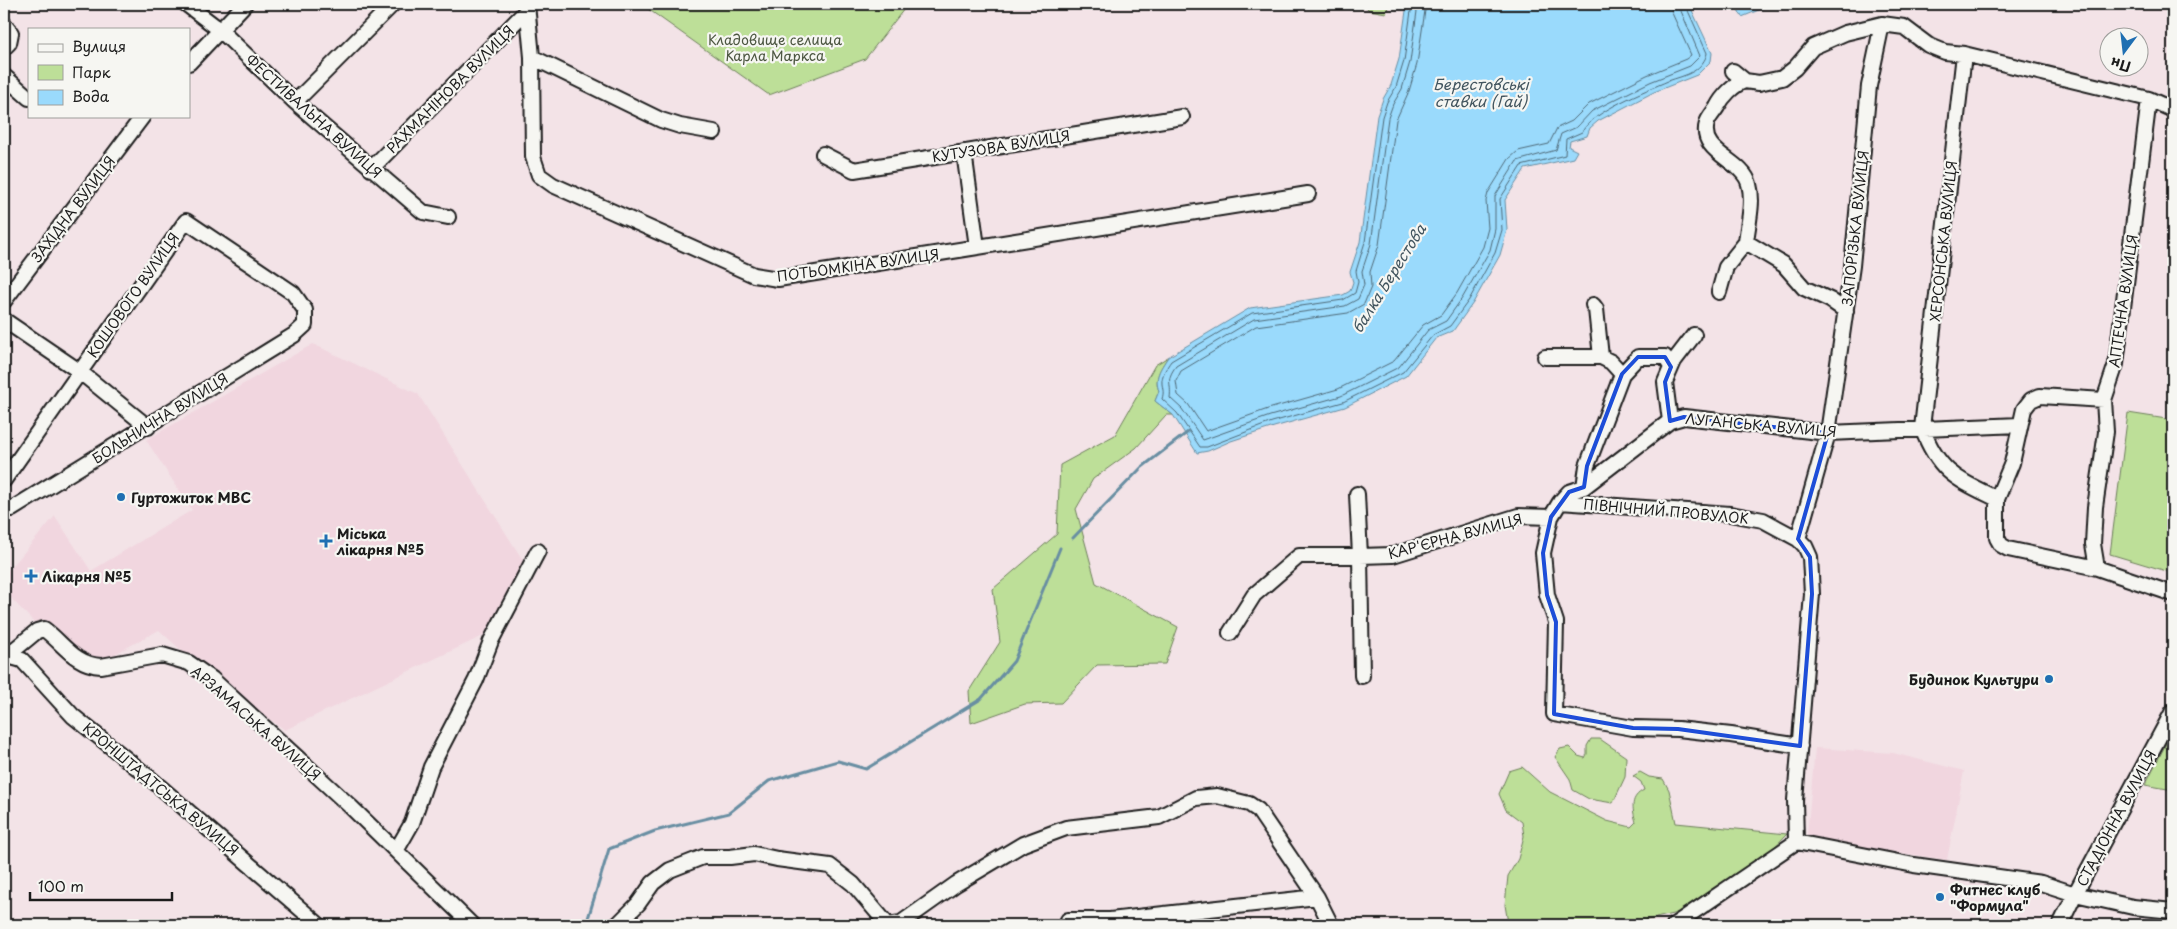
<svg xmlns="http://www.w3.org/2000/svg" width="2177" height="929" font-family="'Playpen Sans',sans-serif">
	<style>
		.built { fill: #f1d6df }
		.green { fill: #bddf98; stroke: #6c7e5a }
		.water { fill: #9adafc; stroke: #688ea2 }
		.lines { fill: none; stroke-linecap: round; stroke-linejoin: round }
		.shore { stroke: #4e6876; stroke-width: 1 }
		.stream { stroke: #688ea2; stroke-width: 3 }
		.minor-casing { stroke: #1c1c1c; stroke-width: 18 }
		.minor { stroke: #f6f6f2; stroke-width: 14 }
		.marked { fill: none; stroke: #1d4ed8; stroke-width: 4; stroke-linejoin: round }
		.poi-dot { fill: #1f6fb2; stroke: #f6f6f2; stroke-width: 2 }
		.labels { text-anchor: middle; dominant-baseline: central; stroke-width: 4.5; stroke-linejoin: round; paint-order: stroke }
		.park-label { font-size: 14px; fill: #4c5641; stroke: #f6f6f2 }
		.street-label { font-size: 14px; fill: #1c1c1c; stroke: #f6f6f2 }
		.poi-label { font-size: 14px; font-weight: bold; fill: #1c1c1c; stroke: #f6f6f2; text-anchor: start }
		.water-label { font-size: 15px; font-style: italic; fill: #42555f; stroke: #f6f6f2 }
	</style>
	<rect width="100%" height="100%" fill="#f3e3e7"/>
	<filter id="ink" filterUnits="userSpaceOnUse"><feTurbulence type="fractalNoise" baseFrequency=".02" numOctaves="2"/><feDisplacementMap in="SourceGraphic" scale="10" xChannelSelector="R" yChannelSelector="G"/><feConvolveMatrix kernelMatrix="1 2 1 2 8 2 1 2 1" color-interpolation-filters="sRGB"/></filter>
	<g filter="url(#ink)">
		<path class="built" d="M313 344 418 394 526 565 489 633 285 730 214 680 159 630 82 672 4 591V576L55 516 91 571 192 510 146 440Z
			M1815 748 1893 753 1964 771 1947 860 1823 841 1807 836Z"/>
		<path class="green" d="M641 4H908L865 59 769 95Z
			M1363 4H1389L1386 13 1369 10Z
			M1168 357C1160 369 1154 378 1159 391L1155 401 1173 415H1166L1136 448 1093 479 1076 509 1096 583 1178 627 1165 664 1097 665 1061 703 1025 704 971 723 969 691 1000 642 993 589 1057 534 1060 465 1115 435 1155 365Z
			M2128 413 2173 420V573L2110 554Z
			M2173 730V790L2145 785 2172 732Z
			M1591 739H1600L1626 757 1625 777 1613 803 1589 799 1573 790 1570 779 1555 757 1560 749 1569 747 1578 756 1585 758 1587 754V746Z
			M1522 767 1550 792 1607 821 1631 827 1636 822C1632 808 1630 797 1644 790L1641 782 1633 776 1640 772 1649 777 1663 779 1669 790 1676 823 1787 834 1743 880 1698 908 1626 925H1530L1508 923 1505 905 1508 876 1518 859 1524 836 1522 822 1506 810 1499 794 1509 771Z"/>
		<path class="water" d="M1407 4H1689L1712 53 1711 61 1697 75 1654 92 1598 121 1590 128 1587 136 1570 141 1569 147 1577 151 1573 158 1525 169 1505 200 1507 230 1500 255 1473 303 1453 331 1436 338 1406 376 1345 407 1274 427 1231 441 1208 451 1197 453 1173 415 1155 401 1159 391C1154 378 1160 369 1168 357L1250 308 1343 295 1350 291 1353 282 1350 272 1360 242 1377 116 1383 99 1391 85 1399 59Z
			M1735 4H1773L1742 17Z"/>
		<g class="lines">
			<path class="shore" d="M1412 4 1404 61 1396 87 1387 102 1382 117 1365 242 1356 271 1358 282 1355 293 1343 300 1252 313 1171 361C1167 367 1161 375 1162 384 1163 391 1164 392 1162 399L1177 413 1200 447H1207L1272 422 1343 402 1403 372 1433 335 1450 326 1469 300 1495 253 1502 230 1500 199 1521 166 1565 155 1566 139 1582 132C1593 111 1645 91 1668 81 1676 78 1686 76 1694 71 1700 67 1706 60 1707 53L1685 4
				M1418 4 1410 62 1402 89 1393 104 1388 118 1371 244 1362 271 1364 285 1358 299 1345 306 1254 319 1176 366C1165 381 1172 382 1170 398L1182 409 1203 440 1270 416 1341 396 1399 367 1428 330 1446 321 1463 297 1490 250 1495 229V196L1517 161 1556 150 1561 134 1577 127 1592 111 1650 82 1690 66 1700 56 1678 4
				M1426 4 1417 64 1409 91 1396 120 1379 245 1370 272 1371 287 1364 304 1348 313 1256 326 1181 371 1176 381 1178 395 1188 404 1206 431 1268 409 1338 389 1394 361 1423 325 1441 315 1457 293 1483 247 1488 228 1486 201 1488 193 1509 159 1518 151 1549 144 1557 128 1572 121 1589 104 1647 75 1686 59 1691 55 1672 13 1671 4"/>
			<path class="stream" d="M1073 538 1141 468 1188 432
				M586 925 609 849 655 831 729 813 769 781 838 761 866 769 981 699 1014 661 1060 548"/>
			<g class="minor-casing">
				<path id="minor" d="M186 4 220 30 295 102 423 212 448 217
					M527 4 532 57 533 157 539 175 553 185 754 275 778 279 1308 194
					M4 24 11 33 9 43 4 48
					M1964 54 1922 428C1939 473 1957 479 1997 499
					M532 57 661 120 680 126 714 132
					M189 63 245 4
					M1733 71 1745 81 1759 83 1782 78 1795 68 1813 47 1845 33 1882 24 1904 27 1928 45 1945 52 1964 54 2149 99
					M4 76 29 98
					M1745 81C1734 84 1722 97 1717 107 1714 112 1708 118 1707 123 1698 153 1743 160 1749 184 1754 202 1748 223 1746 242
					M295 102 393 4
					M2173 110 2149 99 2116 364 2104 400 2106 432 2095 507 2093 544 2097 568 2173 594
					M964 152 977 247
					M823 154 854 170 1182 117
					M371 169 528 9
					M1719 292 1726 267 1746 242 1784 265 1804 288 1830 300 1846 311
					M4 301 143 116
					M1593 305 1596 309 1601 357
					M4 320 79 371 148 427
					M1545 357H1601L1611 362 1622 374 1638 357H1665L1671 367
					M1670 421 1665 382 1674 361 1694 335
					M4 480 186 221 293 293 305 310V325L294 335 12 509
					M1584 487 1587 466 1622 374
					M1560 502 1730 514 1763 520 1798 539
					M2097 568 2008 549 2001 545 1997 538V499L2012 463 2024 409 2031 400 2040 396 2104 400
					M1230 633 1254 595 1299 556H1360L1357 494
					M4 655 22 660 73 716 151 779 319 925
					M8 655 37 631 44 629C63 643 75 665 101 666L162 655 189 663 212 679 351 807 472 925
					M1362 676 1360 556 1393 555 1518 516 1551 517
					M1800 746 1731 735 1678 729 1633 728 1554 714 1556 622 1547 595 1543 553 1551 517 1560 502 1569 492 1584 487 1670 421 1684 417 1828 433 2020 425
					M1796 842 1795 800 1812 594 1810 557 1805 546 1798 539 1828 433 1852 266 1869 86 1882 24
					M396 851 412 823 431 767 476 680 491 641 538 551
					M1068 920H1110L1317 897
					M617 925 638 904 653 883 670 870 703 857H730L754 854 777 859 830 866 853 884 888 925 901 923 956 884 1023 844 1066 828 1159 817 1196 798 1217 796 1249 804 1258 810 1317 897 1331 925
					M1674 925 1796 842 1914 865 2041 883 2075 894 2133 907 2173 911
					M2060 925 2075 894 2173 711"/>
			</g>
			<use href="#minor" class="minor"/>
		</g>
	</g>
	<path class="marked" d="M1638 357H1665L1671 367 1665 382 1670 421 1684 417 1828 433 1798 539 1810 557 1812 594 1800 746 1678 729 1633 728 1554 714 1556 622 1547 595 1543 553 1551 517 1569 492 1584 487 1587 466 1622 374Z"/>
	<g class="poi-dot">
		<circle cx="121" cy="497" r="5"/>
		<path d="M323.5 533.5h5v5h5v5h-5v5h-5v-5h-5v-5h5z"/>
		<path d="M28.5 568.5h5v5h5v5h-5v5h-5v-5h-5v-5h5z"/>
		<circle cx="2049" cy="679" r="5"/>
		<circle cx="1940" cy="897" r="5"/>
	</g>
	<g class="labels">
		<g class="park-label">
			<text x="775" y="39">Кладовище селища<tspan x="775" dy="16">Карла Маркса</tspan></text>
		</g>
		<g class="street-label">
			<text transform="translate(450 89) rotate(-45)">РАХМАНІНОВА ВУЛИЦЯ</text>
			<text transform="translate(314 116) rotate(42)">ФЕСТИВАЛЬНА ВУЛИЦЯ</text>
			<text transform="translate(1001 146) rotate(-9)">КУТУЗОВА ВУЛИЦЯ</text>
			<text transform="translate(73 209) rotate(-53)">ЗАХІДНА ВУЛИЦЯ</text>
			<text transform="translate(1855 228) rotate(-84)">ЗАПОРІЗЬКА ВУЛИЦЯ</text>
			<text transform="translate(1943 241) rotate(-84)">ХЕРСОНСЬКА ВУЛИЦЯ</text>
			<text transform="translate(858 265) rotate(-8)">ПОТЬОМКІНА ВУЛИЦЯ</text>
			<text transform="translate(133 295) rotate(-55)">КОШОВОГО ВУЛИЦЯ</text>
			<text transform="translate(2123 301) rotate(-82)">АПТЕЧНА ВУЛИЦЯ</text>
			<text transform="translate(160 418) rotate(-32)">БОЛЬНИЧНА ВУЛИЦЯ</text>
			<text transform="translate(1761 425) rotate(5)">ЛУГАНСЬКА ВУЛИЦЯ</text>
			<text transform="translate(1666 511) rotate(5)">ПІВНІЧНИЙ ПРОВУЛОК</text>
			<text transform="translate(1455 536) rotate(-15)">КАР'ЄРНА ВУЛИЦЯ</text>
			<text transform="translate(256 723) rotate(41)">АРЗАМАСЬКА ВУЛИЦЯ</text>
			<text transform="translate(161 789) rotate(40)">КРОНШТАДТСЬКА ВУЛИЦЯ</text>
			<text transform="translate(2116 818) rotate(-62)">СТАДІОННА ВУЛИЦЯ</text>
		</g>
		<g class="poi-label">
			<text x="131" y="497">Гуртожиток МВС</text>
			<text x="337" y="533">Міська<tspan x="337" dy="16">лікарня №5</tspan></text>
			<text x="42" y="576">Лікарня №5</text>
			<text x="2039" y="679" text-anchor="end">Будинок Культури</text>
			<text x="1950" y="889">Фитнес клуб<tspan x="1950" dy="16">"Формула"</tspan></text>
		</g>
		<g class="water-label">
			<text x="1481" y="83">Берестовські<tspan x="1481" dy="17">ставки (Гай)</tspan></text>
			<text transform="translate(1388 278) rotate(-58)">балка Берестова</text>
		</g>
	</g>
	<rect width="2177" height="929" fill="none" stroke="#f6f6f2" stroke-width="20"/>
	<rect x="10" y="10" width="2157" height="909" fill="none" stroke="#1c1c1c" stroke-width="2" filter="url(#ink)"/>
	<rect x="28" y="28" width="162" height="90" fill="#f6f6f2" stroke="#9f9f9c"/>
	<rect x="38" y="44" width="25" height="8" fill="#f6f6f2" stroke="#9f9f9c"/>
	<text x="72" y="52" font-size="15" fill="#1c1c1c">Вулиця</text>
	<rect x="38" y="65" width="25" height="15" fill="#bddf98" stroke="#9f9f9c"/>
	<text x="72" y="78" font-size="15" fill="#1c1c1c">Парк</text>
	<rect x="38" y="90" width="25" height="15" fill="#9adafc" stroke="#9f9f9c"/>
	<text x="72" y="102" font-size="15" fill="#1c1c1c">Вода</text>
	<g transform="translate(2124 52) rotate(195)"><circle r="24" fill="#f6f6f2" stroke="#9f9f9c"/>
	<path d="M0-4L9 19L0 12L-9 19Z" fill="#1f6fb2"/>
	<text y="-8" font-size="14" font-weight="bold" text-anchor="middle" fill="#1c1c1c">Пн</text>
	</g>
	<path d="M30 892v8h142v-8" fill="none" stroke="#1c1c1c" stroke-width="2.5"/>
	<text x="38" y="892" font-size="15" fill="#1c1c1c" stroke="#f6f6f2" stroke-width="4" paint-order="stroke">100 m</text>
</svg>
